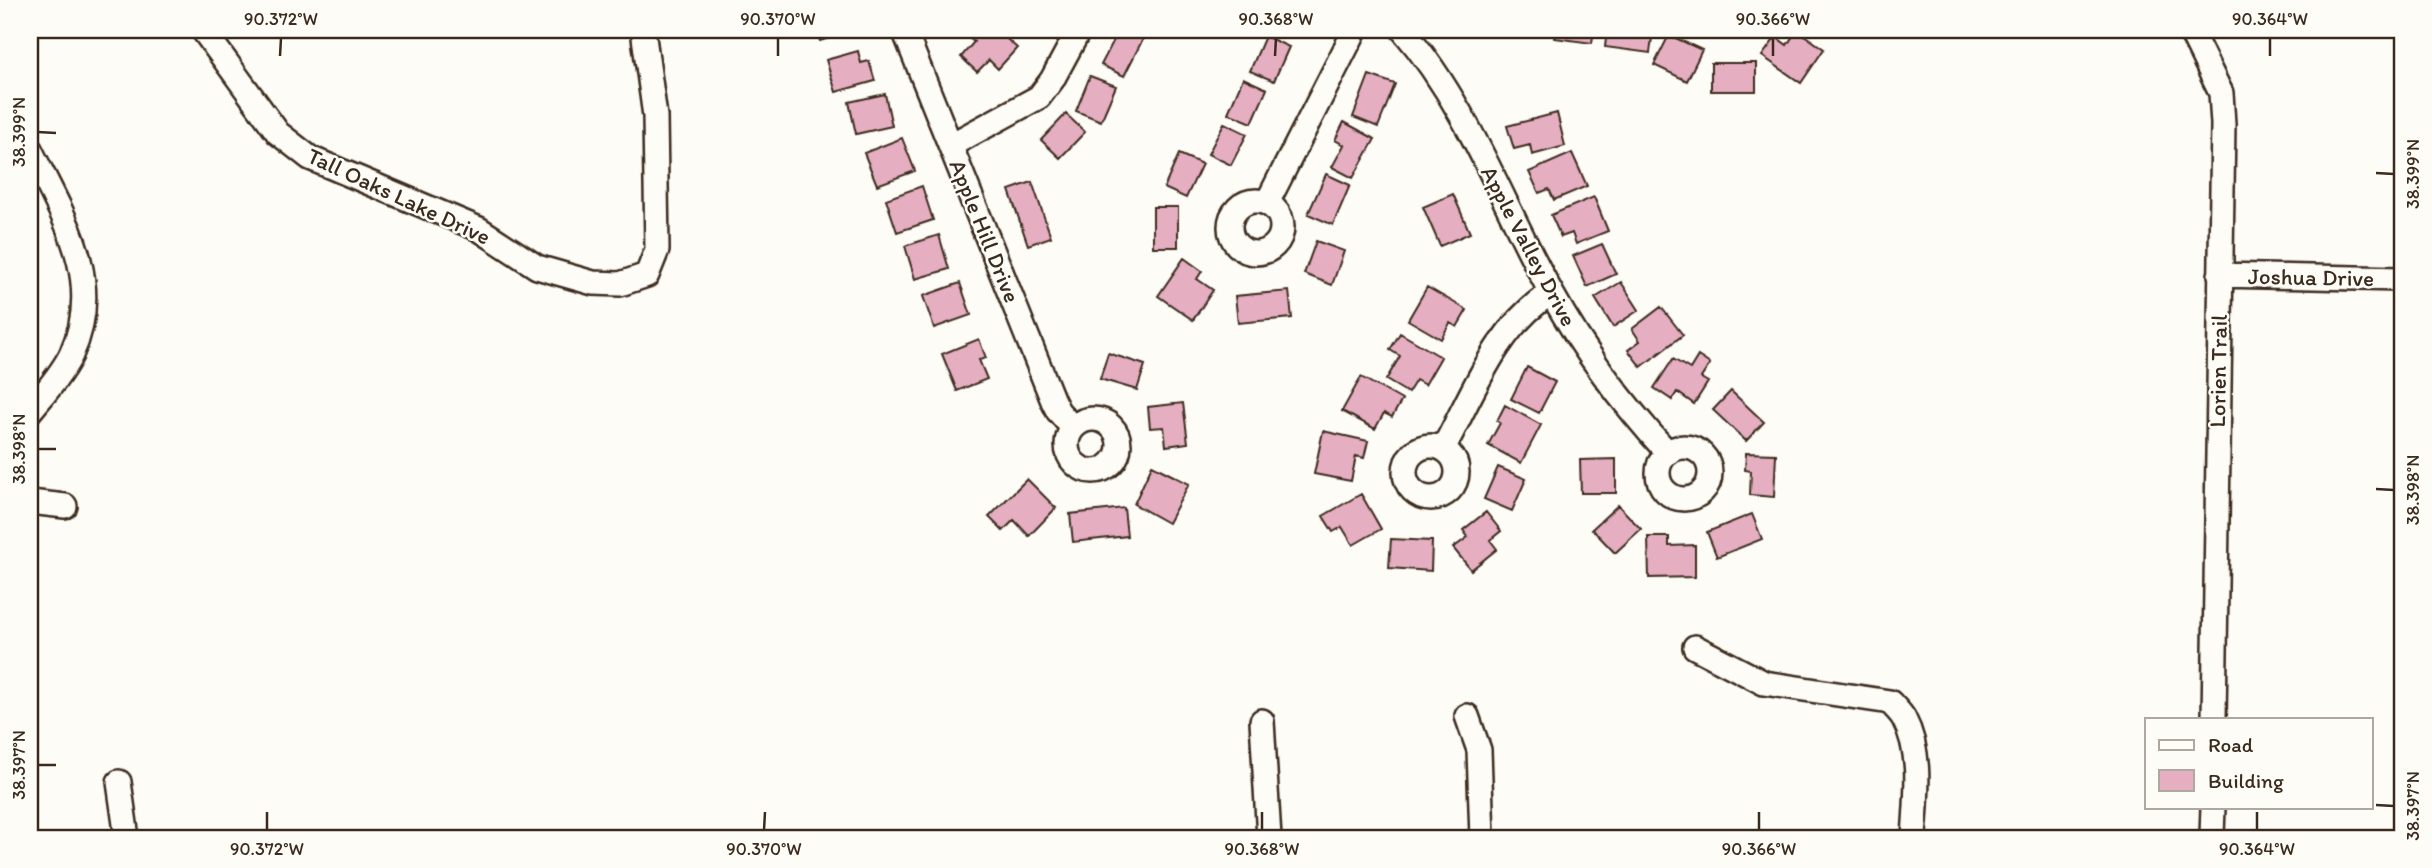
<svg xmlns="http://www.w3.org/2000/svg" width="2432" height="868" font-family="Itim,sans-serif">
	<style>
		.building { fill: #e6aec1; stroke: #3b2a1e; stroke-width: 2 }
		.lines { fill: none; stroke-linecap: round; stroke-linejoin: round }
		.minor-casing { stroke: #3b2a1e; stroke-width: 28 }
		.minor { stroke: #fdfcf7; stroke-width: 23 }
		.ticks { fill: none; stroke: #3b2a1e; stroke-width: 2.5 }
		.labels { text-anchor: middle; dominant-baseline: central; stroke-width: 5; stroke-linejoin: round; paint-order: stroke }
		.street-label { font-size: 23px; fill: #3b2a1e; stroke: #fdfcf7 }
		.neatline { fill: none; stroke: #3b2a1e; stroke-width: 2.5 }
		.ticks-label { font-size: 18px; text-anchor: middle; fill: #3b2a1e }
	</style>
	<rect width="100%" height="100%" fill="#fdfcf7"/>
	<filter id="ink" filterUnits="userSpaceOnUse"><feTurbulence type="fractalNoise" baseFrequency=".0143" numOctaves="2"/><feDisplacementMap in="SourceGraphic" scale="14" xChannelSelector="R" yChannelSelector="G"/><feConvolveMatrix kernelMatrix="1 2 1 2 8 2 1 2 1" color-interpolation-filters="sRGB"/></filter>
	<g filter="url(#ink)">
		<path class="building" d="M816 30H854L820 41Z
			M977 30H997L1017 48 998 69 989 60 977 72 961 57 974 42 969 38Z
			M1119 30H1124L1143 39 1124 76 1101 65Z
			M1503 30H1548L1547 34Z
			M1555 30H1594L1592 43 1554 38Z
			M1607 30H1653L1650 53 1605 47Z
			M1797 30 1824 49 1801 83 1762 56 1776 37 1787 45Z
			M1669 35 1702 50 1687 81 1654 65Z
			M1265 36 1289 47 1274 81 1250 71Z
			M858 51 861 63 869 61 875 81 836 92 826 60Z
			M1711 63H1756V91H1711Z
			M1369 75 1395 84 1378 127 1353 117Z
			M1090 76 1116 86 1101 121 1076 111Z
			M1243 78 1267 89 1252 123 1228 113Z
			M885 94 892 126 856 134 849 102Z
			M1557 113 1565 146 1532 155 1530 145 1514 149 1507 126Z
			M1066 114 1085 132 1060 158 1041 140Z
			M1344 122 1375 139 1353 178 1332 167 1344 145 1335 140Z
			M1224 123 1247 134 1231 165 1208 154Z
			M902 138 915 171 877 185 864 153Z
			M1572 153 1587 186 1554 200 1549 189 1539 193 1529 172Z
			M1179 154 1202 164 1186 198 1164 188Z
			M1326 174 1350 185 1333 225 1308 214Z
			M1032 182 1051 237 1028 245 1009 190Z
			M922 186 933 220 897 232 886 199Z
			M1453 194 1470 233 1440 246 1423 207Z
			M1594 197 1608 231 1576 244 1572 233 1561 237 1551 215Z
			M1153 207H1178V247H1153Z
			M939 235 949 269 915 279 905 246Z
			M1316 241 1344 251 1332 285 1304 274Z
			M1602 244 1616 274 1587 287 1573 256Z
			M1184 258 1202 271 1197 279 1213 290 1193 320 1158 296Z
			M1621 282 1639 310 1613 327 1595 298Z
			M960 283 971 315 934 328 923 296Z
			M1427 287 1467 310 1457 327 1450 323 1441 339 1408 320Z
			M1289 291 1292 318 1238 323 1235 296Z
			M1661 307 1683 335 1641 367 1628 350 1640 341 1632 329Z
			M1400 333 1441 357 1425 385 1416 380 1408 393 1386 380 1400 356 1390 350Z
			M979 339 986 358 979 360 987 379 957 391 942 354Z
			M1108 353 1145 365 1137 390 1100 379Z
			M1698 356 1710 364 1701 378 1708 382 1694 404 1677 392 1672 400 1654 388 1673 359 1690 369Z
			M1527 367 1555 382 1539 413 1511 399Z
			M1361 377 1402 400 1392 417 1384 413 1375 429 1342 411Z
			M1731 391 1764 422 1746 441 1713 410Z
			M1183 403 1188 443 1166 446 1164 427 1150 428 1148 407Z
			M1505 405 1541 425 1521 463 1488 445 1500 423 1497 421Z
			M1323 431 1368 441 1364 458 1356 456 1351 481 1314 474Z
			M1746 453 1776 454 1774 497 1750 495 1751 471 1745 470Z
			M1616 459V493H1581L1580 460Z
			M1152 465 1189 484 1168 523 1134 504Z
			M1498 467 1526 479 1512 511 1484 499Z
			M1027 479 1056 508 1029 536 1014 520 1003 531 989 517Z
			M1361 494 1381 529 1353 545 1342 527 1333 532 1323 516Z
			M1618 505 1641 529 1615 553 1592 529Z
			M1124 508 1127 536 1073 542 1070 514Z
			M1486 512 1501 531 1490 540 1497 549 1471 570 1453 548 1468 537 1463 530Z
			M1752 514 1762 539 1717 557 1707 532Z
			M1648 537H1669V546L1695 545V577L1649 578Z
			M1391 539 1432 541 1431 571 1389 568Z"/>
		<g class="lines">
			<g class="minor-casing">
				<path id="minor" d="M203 30 278 133 310 158 479 229 537 267 593 283 620 284 647 275 657 250 655 116 643 30
					M904 30 1053 401 1058 411 1073 428
					M1403 30C1469 107 1503 206 1552 294 1584 352 1623 404 1668 453
					M2190 30 2221 93 2223 124 2214 719
					M951 145 1039 97 1052 80 1079 30
					M30 149C62 215 106 279 71 355 61 375 44 394 30 411
					M1230 227a26 26 0 1 1 52 0a26 26 0 1 1-52 0Z
					M1267 203 1355 30
					M2220 275 2402 279
					M1067 445a26 26 0 1 1 52 0a26 26 0 1 1-52 0Z
					M1405 472a26 26 0 1 1 52 0a26 26 0 1 1-52 0Z
					M1658 473a26 26 0 1 1 52 0a26 26 0 1 1-52 0Z
					M1443 449C1473 394 1496 327 1551 293
					M30 502 65 506
					M1695 647 1764 683 1890 702C1894 707 1901 713 1904 719 1923 755 1916 799 1914 838
					M1467 716 1479 750 1482 838
					M1262 721 1269 838
					M119 782 127 838
					M2212 836 2213 807"/>
			</g>
			<use href="#minor" class="minor"/>
		</g>
	</g>
	<path class="ticks" d="M280 56 281 38M778 56V38M1275 56 1276 38M1773 56V38M2270 56V38M38 132 56 133M2376 173 2394 174M38 449H56M2376 489 2394 490M38 765H56M2376 805 2394 806M267 830V812M764 830 765 812M1262 830V812M1759 830V812M2257 830V812"/>
	<g class="labels">
		<g class="street-label">
			<text transform="translate(399 196) rotate(25)">Tall Oaks Lake Drive</text>
			<text transform="translate(985 231) rotate(68)">Apple Hill Drive</text>
			<text transform="translate(1529 246) rotate(62)">Apple Valley Drive</text>
			<text transform="translate(2311 277) rotate(1)">Joshua Drive</text>
			<text transform="translate(2218 371) rotate(-89)">Lorien Trail</text>
		</g>
	</g>
	<rect width="2432" height="868" fill="none" stroke="#fdfcf7" stroke-width="77"/>
	<rect x="2145" y="718" width="228" height="91" fill="#fdfcf7" stroke="#afa8a0" stroke-width="2"/>
	<rect x="2159" y="740" width="35" height="10" fill="#fdfcf7" stroke="#afa8a0" stroke-width="2"/>
	<text x="2208" y="752" font-size="21" fill="#3b2a1e">Road</text>
	<rect x="2159" y="770" width="35" height="21" fill="#e6aec1" stroke="#afa8a0" stroke-width="2"/>
	<text x="2208" y="788" font-size="21" fill="#3b2a1e">Building</text>
	<rect x="38" y="38" width="2356" height="792" class="neatline"/>
	<g class="ticks-label">
		<text x="281" y="25">90.372°W</text>
		<text x="778" y="25">90.370°W</text>
		<text x="1276" y="25">90.368°W</text>
		<text x="1773" y="25">90.366°W</text>
		<text x="2270" y="25">90.364°W</text>
		<text transform="translate(19 132) rotate(-90)" y="6">38.399°N</text>
		<text transform="translate(2413 174) rotate(-90)" y="6">38.399°N</text>
		<text transform="translate(19 449) rotate(-90)" y="6">38.398°N</text>
		<text transform="translate(2413 490) rotate(-90)" y="6">38.398°N</text>
		<text transform="translate(19 765) rotate(-90)" y="6">38.397°N</text>
		<text transform="translate(2413 806) rotate(-90)" y="6">38.397°N</text>
		<text x="267" y="855">90.372°W</text>
		<text x="764" y="855">90.370°W</text>
		<text x="1262" y="855">90.368°W</text>
		<text x="1759" y="855">90.366°W</text>
		<text x="2257" y="855">90.364°W</text>
	</g>
</svg>
